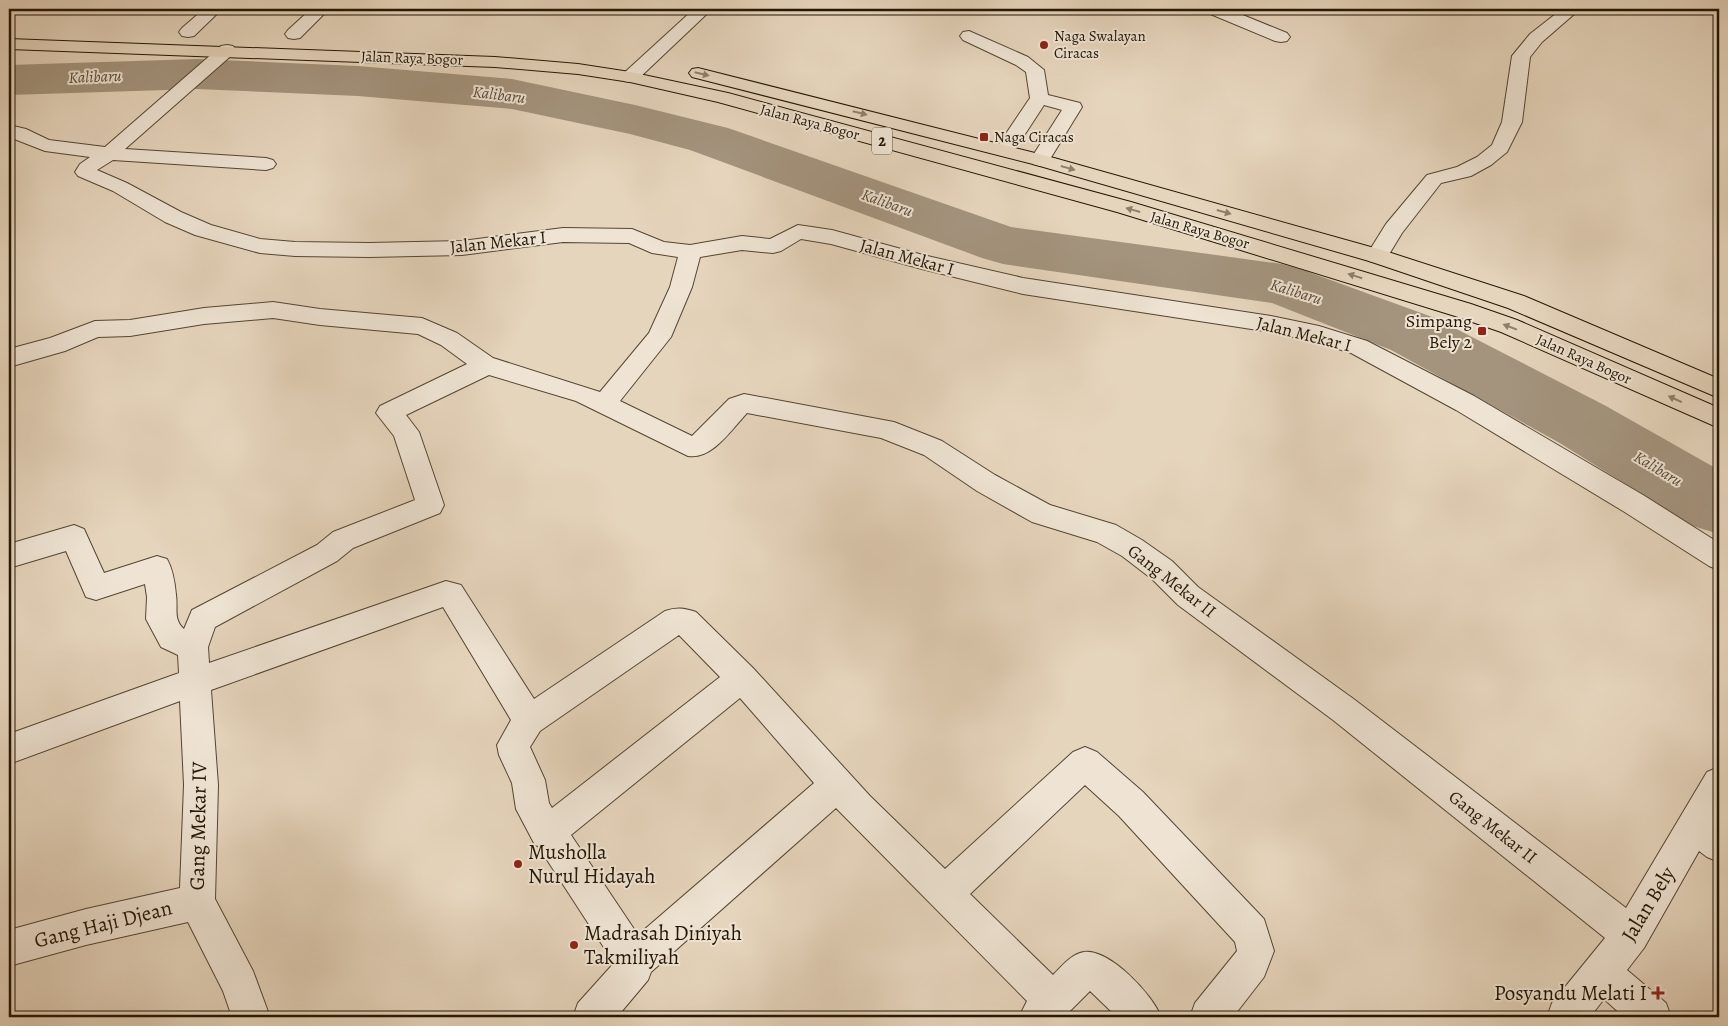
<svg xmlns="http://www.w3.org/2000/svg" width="1728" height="1026" font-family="Alegreya,serif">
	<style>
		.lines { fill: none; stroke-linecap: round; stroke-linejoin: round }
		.river { fill: #a4947e; fill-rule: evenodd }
		.minor-casing { stroke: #544632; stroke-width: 2 }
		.highway-casing { stroke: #231604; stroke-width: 2 }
		.minor { fill: #efe4d4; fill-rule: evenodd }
		.highway { fill: #e6d5bd; fill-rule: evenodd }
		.oneway { fill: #8e7f6a }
		.poi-dot { fill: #8f2418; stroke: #efe4d4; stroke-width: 2 }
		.labels { text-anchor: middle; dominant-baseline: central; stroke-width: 4; stroke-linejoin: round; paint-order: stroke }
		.far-poi-label { font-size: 15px; fill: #231604; stroke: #efe4d4; text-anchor: start }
		.far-street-label { font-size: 15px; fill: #231604; stroke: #efe4d4 }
		.far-water-label { font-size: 16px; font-style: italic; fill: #574835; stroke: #efe4d4 }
		.shield { fill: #efe4d4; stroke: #605442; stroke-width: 1 }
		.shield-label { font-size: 16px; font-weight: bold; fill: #231604 }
		.street-label { font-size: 18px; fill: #231604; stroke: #efe4d4 }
		.poi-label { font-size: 18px; fill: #231604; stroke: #efe4d4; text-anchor: end }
		.near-street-label { font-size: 21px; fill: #231604; stroke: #efe4d4 }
		.near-poi-label { font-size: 21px; fill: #231604; stroke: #efe4d4; text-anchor: start }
	</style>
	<rect width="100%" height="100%" fill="#e6d5bd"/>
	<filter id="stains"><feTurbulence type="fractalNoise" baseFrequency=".004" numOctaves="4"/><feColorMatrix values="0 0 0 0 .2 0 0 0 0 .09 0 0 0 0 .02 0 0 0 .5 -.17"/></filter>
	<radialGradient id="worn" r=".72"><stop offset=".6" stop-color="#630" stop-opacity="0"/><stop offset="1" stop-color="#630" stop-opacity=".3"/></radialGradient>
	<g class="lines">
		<path class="river" d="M197 59 358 66 512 79 635 105 728 128 1011 227 1282 264 1303 270 1435 318 1606 406 1719 470V534L1693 526 1558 442 1391 350 1272 303 1003 264 982 258 690 150 630 134 512 109 358 96 197 89 9 95V65Z"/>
		<g class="minor-casing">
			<path id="minor" d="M204 9H222L194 36 188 37 182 36 179 32 182 28Z
				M311 9H329L300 38 294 39 288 38 285 34 288 30Z
				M694 9H712L636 81 630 82 624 81 621 77 624 73Z
				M1206 9H1228L1287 33 1290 37 1287 41 1281 42 1275 41 1208 13Z
				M1562 9H1580L1542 42 1530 57 1522 122 1507 152 1491 165 1471 176 1441 183 1402 233 1385 261 1377 263 1369 261 1366 256 1386 224 1427 175 1457 167 1477 157 1492 145 1502 122 1512 56 1530 34Z
				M969 31 1028 57 1044 70 1048 95 1080 103 1082 107 1047 164 1040 166 1033 164 1030 160 1062 110 1044 105 1012 154 1005 156 998 154 995 150 1030 98 1026 72 1016 65 963 40 960 36 963 32Z
				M227 45 233 46 236 50 233 54 125 149 266 158 273 160 276 164 273 168 266 170 113 160 97 170 127 183 181 212 211 225 260 239 295 242 369 243 462 241 563 228 632 229 664 242 690 245 742 236 770 239 798 225 832 230 923 255 1023 278 1271 316 1319 326 1367 341 1474 396 1643 495 1719 543V570L1709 566 1623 511 1456 410 1351 353 1316 342 1271 332 1023 294 922 269 831 244 801 239 781 251 773 253 742 250 700 257 692 287 671 337 620 401 692 436 729 399 744 394 894 422 942 441 995 475 1050 505 1116 525 1142 540 1172 561 1198 587 1355 700 1626 908 1707 772 1719 767V815L1716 821 1719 824V862L1707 857 1699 851 1644 948 1627 970 1666 1003 1671 1017H1624L1604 999 1590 1017H1547L1552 1003 1605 938 1333 720 1178 605 1152 579 1122 556 1097 542 1032 522 977 491 924 455 881 438 747 413C732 429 712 460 688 456L576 401 489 375 406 415 419 432 444 505 440 513 353 548 337 561 215 627 208 647 209 663 446 581 461 585 534 699 665 611C677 607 684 608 696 612L753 668 870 796 945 869 1073 752 1085 747 1097 752 1143 792 1264 919 1274 951 1264 977 1233 1017H1190L1195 1003 1237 951 1235 942 1119 816 1085 785 970 894 1053 975C1062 966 1071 954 1084 952 1110 949 1153 995 1161 1017H1117L1090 991 1064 1017H1019L1027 1001 836 808 651 972 648 980 617 1017H573L578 1003 614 963 538 846 535 845 516 809 512 783 499 755 497 745 511 720 443 607 211 690 218 785 215 899 253 971 270 1017H232L223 991 188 922 86 945 9 966V930L86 909 180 888 184 785 180 701 9 764V734L179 673 178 655 161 647 146 619 147 597 145 584 96 600 86 597 66 551 9 568V544L74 525 84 529 104 573 157 556 167 559C173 570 175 583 176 595 178 609 173 619 184 629L192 610 317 545 333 532 415 500 394 436 376 413 380 406 467 364 441 345 418 334 320 325 273 318 204 324 130 336 98 337 65 351 9 367V349L50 338 95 321 130 320 204 308 273 302 320 309 422 318 457 333 493 358 600 392 649 333 670 287 678 257 652 253 629 243 563 242 462 255 369 257 295 256 260 253 195 235 165 222 113 191 78 176 75 172 80 164 90 157 45 151 9 137V125L26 129 49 140 105 147 221 46ZM679 635 720 677 552 808 549 803 545 780 530 747 540 731ZM740 698 814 783 638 935 571 835Z"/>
		</g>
		<g class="highway-casing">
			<path id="highway" d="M9 39 495 57 578 64 630 72 728 93 1131 202 1471 304 1517 320 1719 408V428L1501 332 1455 316 1117 212 718 102 630 82 578 74 495 67 9 49Z
				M698 68 1047 156 1385 251 1524 296 1719 379V398L1508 308 1369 261 1033 164 692 77 689 73 692 69Z"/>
		</g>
		<use href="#minor" class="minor"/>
		<use href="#highway" class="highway"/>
	</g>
	<defs><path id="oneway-solid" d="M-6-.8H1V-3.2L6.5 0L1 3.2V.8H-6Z" transform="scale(1.25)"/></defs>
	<g class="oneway">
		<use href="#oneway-solid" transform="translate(702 74) rotate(13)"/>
		<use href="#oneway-solid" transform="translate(860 113) rotate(14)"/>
		<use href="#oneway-solid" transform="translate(1068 168) rotate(16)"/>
		<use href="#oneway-solid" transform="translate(1133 210) rotate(-164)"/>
		<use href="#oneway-solid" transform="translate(1224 212) rotate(16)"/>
		<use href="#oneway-solid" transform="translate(1355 276) rotate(-163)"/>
		<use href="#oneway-solid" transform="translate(1510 327) rotate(-159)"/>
		<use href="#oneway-solid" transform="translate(1675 399) rotate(-156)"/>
	</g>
	<g class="poi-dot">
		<circle cx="1044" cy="45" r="5"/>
		<rect x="979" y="132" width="10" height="10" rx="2.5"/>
		<rect x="1477" y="326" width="10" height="10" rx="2.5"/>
		<circle cx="518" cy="864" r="5"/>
		<circle cx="574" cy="945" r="5"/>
		<path d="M1655.5 985.5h5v5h5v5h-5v5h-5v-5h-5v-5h5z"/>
	</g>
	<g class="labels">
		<g class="far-poi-label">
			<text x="1054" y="36">Naga Swalayan<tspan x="1054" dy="17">Ciracas</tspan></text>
			<text x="994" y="137">Naga Ciracas</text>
		</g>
		<g class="far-street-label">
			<text transform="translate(412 58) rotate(2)">Jalan Raya Bogor</text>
			<text transform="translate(810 122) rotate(15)">Jalan Raya Bogor</text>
			<text transform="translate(1200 230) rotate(16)">Jalan Raya Bogor</text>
			<text transform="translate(1584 359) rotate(24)">Jalan Raya Bogor</text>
		</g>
		<g class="far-water-label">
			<text transform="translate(95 77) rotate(-2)">Kalibaru</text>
			<text transform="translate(499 95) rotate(7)">Kalibaru</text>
			<text transform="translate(887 203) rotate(20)">Kalibaru</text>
			<text transform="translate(1296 292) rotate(17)">Kalibaru</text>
			<text transform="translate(1658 469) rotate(31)">Kalibaru</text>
		</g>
		<rect class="shield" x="872" y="127.5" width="20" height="27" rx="4"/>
		<g class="shield-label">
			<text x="882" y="141">2</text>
		</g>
		<g class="street-label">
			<text transform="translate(498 242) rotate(-6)">Jalan Mekar I</text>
			<text transform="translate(907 257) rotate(15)">Jalan Mekar I</text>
			<text transform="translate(1304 334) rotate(14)">Jalan Mekar I</text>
			<text transform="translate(1172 581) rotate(38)">Gang Mekar II</text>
			<text transform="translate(1493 827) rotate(38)">Gang Mekar II</text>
		</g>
		<g class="poi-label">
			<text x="1472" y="321">Simpang<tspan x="1472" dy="21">Bely 2</tspan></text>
		</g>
		<g class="near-street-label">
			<text transform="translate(198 826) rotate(-89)">Gang Mekar IV</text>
			<text transform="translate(1648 904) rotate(-59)">Jalan Bely</text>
			<text transform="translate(103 924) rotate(-14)">Gang Haji Djean</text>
		</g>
		<g class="near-poi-label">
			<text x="528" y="852">Musholla<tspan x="528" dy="24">Nurul Hidayah</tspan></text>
			<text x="584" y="933">Madrasah Diniyah<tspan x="584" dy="24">Takmiliyah</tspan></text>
			<text x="1647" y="993" text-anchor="end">Posyandu Melati I</text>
		</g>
	</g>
	<rect width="1728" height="1026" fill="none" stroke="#e6d5bd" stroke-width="30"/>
	<rect x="10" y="10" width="1708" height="1006" fill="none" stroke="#231604" stroke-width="2.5"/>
	<rect x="15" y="15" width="1698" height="996" fill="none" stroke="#231604"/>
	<rect width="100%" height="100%" filter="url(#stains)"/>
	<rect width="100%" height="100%" fill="url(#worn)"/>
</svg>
